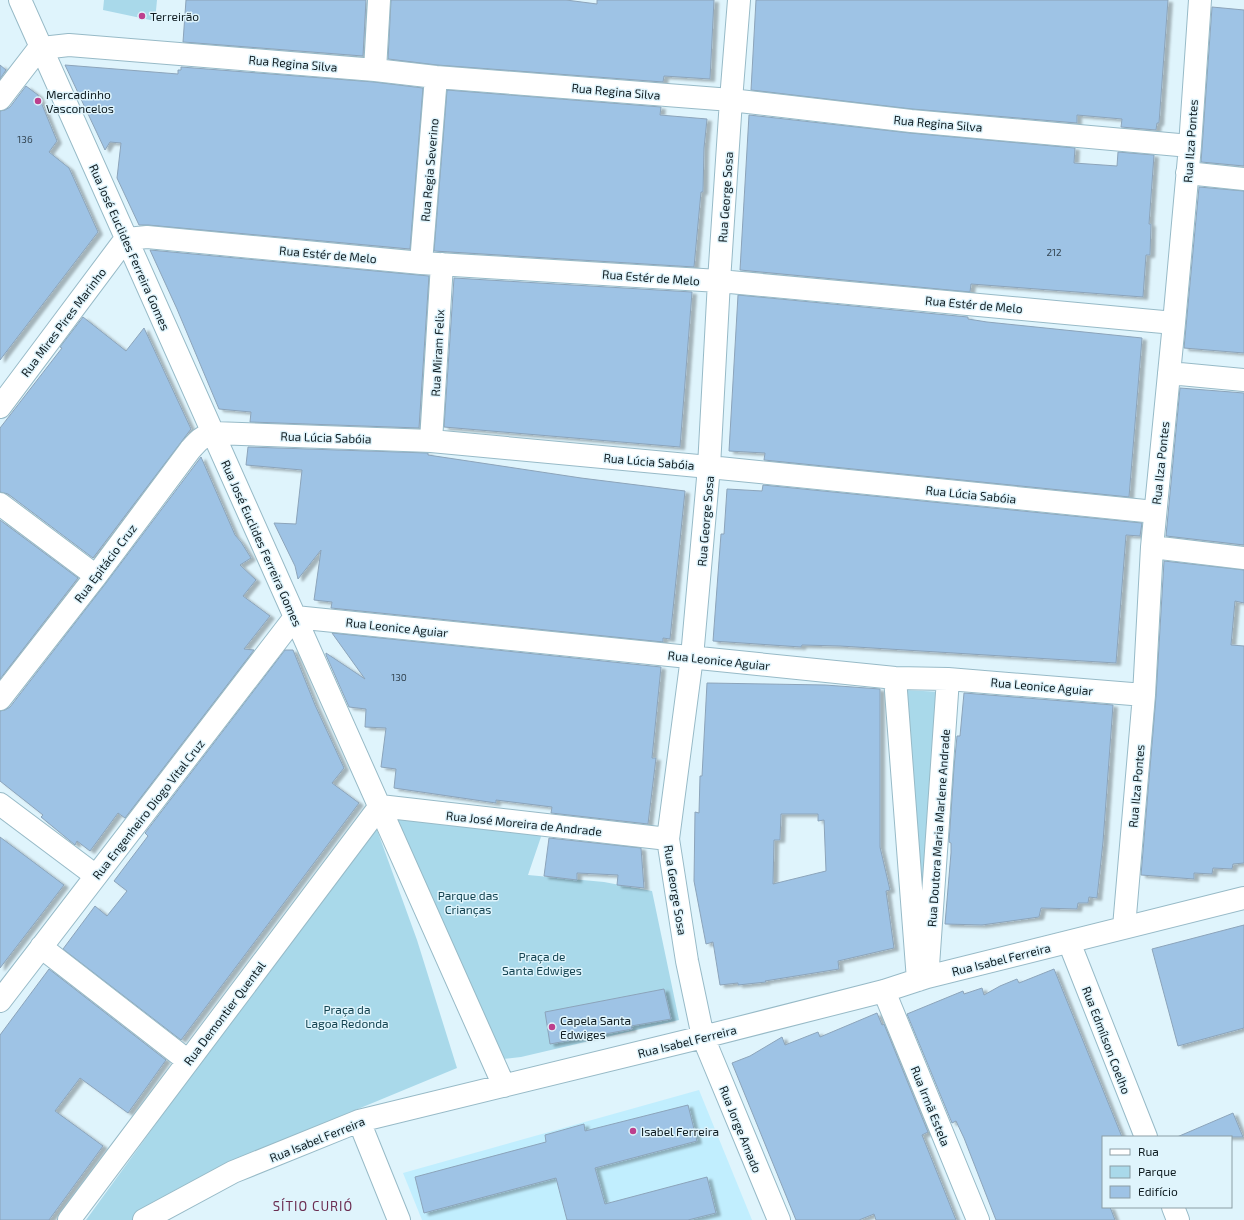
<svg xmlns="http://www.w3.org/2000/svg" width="1244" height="1220" font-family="'Exo 2',sans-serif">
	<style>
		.built { fill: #c1eefe }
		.green { fill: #a9d9ea }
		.building { fill: #9ec3e5; stroke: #8ca4ba; fill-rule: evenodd; filter: url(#shadow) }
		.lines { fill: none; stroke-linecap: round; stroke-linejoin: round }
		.street-casing { stroke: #97bac7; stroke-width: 24 }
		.street { stroke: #fff; stroke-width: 22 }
		.poi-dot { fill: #bd3f8d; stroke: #dff4fc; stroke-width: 1.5 }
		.labels { text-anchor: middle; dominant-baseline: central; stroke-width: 3; stroke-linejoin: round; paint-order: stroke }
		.number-label { font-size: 10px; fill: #344653 }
		.poi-label { font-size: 12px; fill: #101d22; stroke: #dff4fc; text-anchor: start }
		.street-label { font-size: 12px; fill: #101d22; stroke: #dff4fc }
		.park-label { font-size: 12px; fill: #154452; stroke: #dff4fc }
		.neighbourhood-label { font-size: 13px; letter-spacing: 1px; fill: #6b2d51; stroke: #dff4fc }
	</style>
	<defs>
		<filter id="shadow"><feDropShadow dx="4.5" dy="2.5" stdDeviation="1" flood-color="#0004"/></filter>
	</defs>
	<rect width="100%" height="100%" fill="#dff4fc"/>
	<path class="built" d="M699 1090 752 1220H422L403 1173Z"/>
	<path class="green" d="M104 0H157L155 21 103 10Z
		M905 690 941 692 924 933Z
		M391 815 543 831 528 875 604 882 652 891 679 1020 521 1057 486 1061Z
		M376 827 417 940 457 1068 271 1145 134 1220H86L187 1081Z"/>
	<path class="building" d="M186 0H366L363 56 183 42Z
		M391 0H566L597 4V0H714L710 79 664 76 663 82 437 65 388 59Z
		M756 0H1168L1159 123H1157L1156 130 1121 127 1122 119 1077 115V123L912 109 751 90Z
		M1212 7 1244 10V166L1201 162Z
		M0 65 6 70 0 79Z
		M65 65 178 74V70H181V67L374 82 423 88 410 249 148 225H139L117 178 121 143 110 142 105 150Z
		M26 86 38 95 57 141 49 152 69 168 98 232 0 360V111L5 110 10 107Z
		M447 90 661 107 660 115 707 119 704 148 703 192H701L694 267 434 251Z
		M749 115 910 133 1075 148 1074 163 1117 166 1118 152 1154 155 1149 224H1151L1150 255H1146L1143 297 971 284 970 292 740 270Z
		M1199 187 1244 191V353L1184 348Z
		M150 250 429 276 419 428 250 422 251 412 219 409 177 309Z
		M454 278 692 292 680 447 444 427Z
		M738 295 968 317V319L987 322 1142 338 1129 497 764 460 765 453 729 451Z
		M83 317 126 351 144 328 191 429 93 558 8 494 0 492V428L62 348 60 347Z
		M1180 388 1244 393V545L1166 536Z
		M248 447 428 453V455L581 478 685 491 670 639 663 638V642L331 608 332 602 314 600 321 550 298 579 295 566 274 523 296 524 302 470 246 465Z
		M201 457 235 535 241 542 251 558 240 565 256 580 243 596 270 616 244 649 254 650 125 818 118 813 90 851 77 841 75 845 41 817 43 815 0 781V711L5 710 10 707 106 583Z
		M763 485 1142 523 1140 536 1126 535 1116 663 840 646 802 645 801 647 713 641 721 534H724L727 489 762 491Z
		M0 520 78 578 0 679Z
		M1164 561 1244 570V603L1235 601 1231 645 1244 646V863L1233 864 1232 869 1213 868 1212 874 1194 873V879L1141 875 1156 696Z
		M332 633 661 667 652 758H656L648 824 551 813 552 807 496 800V803L394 788 396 769 381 767 386 728 365 727 366 709 349 707 326 655V653L365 679Z
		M285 650H293L315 705 344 768 332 783 359 803 181 1040 63 949 95 906 107 916 127 891 114 881 148 836 145 833Z
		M707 683 825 685 880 689V847L890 890 886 891 894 948 838 961 839 969 765 981 766 982 738 985V983L720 985 713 942 706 944 694 881 695 812 699 813 700 776H702ZM781 814H818V821L824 820 826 871 773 884 774 840H780Z
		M964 693 1113 705 1103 842 1097 898 1089 897 1088 903H1078L1077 909 1041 908 1039 917 982 925 945 924 951 853V843L949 842 954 767 957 736H960Z
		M0 837 64 885 0 968Z
		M549 838 641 848 644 888 617 885 618 875 577 873V880L544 876Z
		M1244 925V1028L1178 1046 1152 949Z
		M49 969 166 1060 128 1113 80 1078 55 1111 103 1146 49 1220H0V1035Z
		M1054 969 1122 1137H1103V1207H1110L1115 1220H996L964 1138 956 1121 952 1123 907 1014 963 991 964 994 982 988 984 995 1000 986 1017 979 1019 983Z
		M664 989 671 1019 631 1026 632 1029 550 1044 545 1012Z
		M877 1013 882 1025 884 1024 928 1132 922 1135 956 1220H876L874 1214 859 1220H796L732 1063 750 1056 782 1037 785 1045 818 1032 820 1037Z
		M688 1105 697 1141 595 1168 605 1204 707 1177 716 1213 688 1220H567L556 1178 424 1213 415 1177 546 1142 545 1135 584 1124 585 1131Z
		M1233 1113 1243 1137H1177Z"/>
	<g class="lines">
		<g class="street-casing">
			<path id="street" d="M20 0 504 1086
				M739 0 731 100 719 281 709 467 692 657 668 839 687 961 703 1037 779 1220
				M375 70 379 0
				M0 99 37 51 42 48 69 45 375 70 436 77 731 100 911 121 1190 146
				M1187 173 1244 179
				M421 263 436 77
				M1169 373 1244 380
				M0 407 121 245 127 239 147 237 421 263 719 281 1174 323
				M431 441 442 264
				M0 504 96 576
				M1152 547 1244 558
				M895 678 918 980
				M0 699 96 576 190 450C197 442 202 436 213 433L431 441 709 467 1155 512
				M0 804 96 876
				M1124 927 1144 695 1152 547 1174 323 1190 146 1200 0
				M1069 942 1146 1137
				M41 947 188 1061
				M928 966 948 679
				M884 991 978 1220
				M0 1001 295 617 895 678 948 679 1144 695
				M359 1121 399 1220
				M1173 1207 1178 1220
				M69 1220 380 806 668 839
				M144 1220 233 1172 359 1121 703 1037 884 991 927 977 1244 898"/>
		</g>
		<use href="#street" class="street"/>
	</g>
	<g class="poi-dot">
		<circle cx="142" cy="16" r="4"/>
		<circle cx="38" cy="101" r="4"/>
		<circle cx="552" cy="1027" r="4"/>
		<circle cx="633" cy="1131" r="4"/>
	</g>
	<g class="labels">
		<g class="number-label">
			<text x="25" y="139">136</text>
			<text x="1054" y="252">212</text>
			<text x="399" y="677">130</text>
		</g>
		<g class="poi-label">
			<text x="150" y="16">Terreirão</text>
			<text x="46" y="94">Mercadinho<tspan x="46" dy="14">Vasconcelos</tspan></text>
			<text x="560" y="1020">Capela Santa<tspan x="560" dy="14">Edwiges</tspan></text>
			<text x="641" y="1131">Isabel Ferreira</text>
		</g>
		<g class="street-label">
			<text transform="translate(293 63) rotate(5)">Rua Regina Silva</text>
			<text transform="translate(616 91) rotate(5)">Rua Regina Silva</text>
			<text transform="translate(938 123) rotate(5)">Rua Regina Silva</text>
			<text transform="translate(1190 141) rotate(-86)">Rua Ilza Pontes</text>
			<text transform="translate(429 170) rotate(-85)">Rua Regia Severino</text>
			<text transform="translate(725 197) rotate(-86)">Rua George Sosa</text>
			<text transform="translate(130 247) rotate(66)">Rua José Euclides Ferreira Gomes</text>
			<text transform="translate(328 254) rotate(5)">Rua Estér de Melo</text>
			<text transform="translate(651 277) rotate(4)">Rua Estér de Melo</text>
			<text transform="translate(974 304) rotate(5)">Rua Estér de Melo</text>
			<text transform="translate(63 322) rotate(-53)">Rua Mires Pires Marinho</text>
			<text transform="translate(437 353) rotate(-87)">Rua Miram Felix</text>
			<text transform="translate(326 437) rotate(2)">Rua Lúcia Sabóia</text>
			<text transform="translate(649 461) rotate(5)">Rua Lúcia Sabóia</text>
			<text transform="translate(1160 463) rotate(-84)">Rua Ilza Pontes</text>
			<text transform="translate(971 494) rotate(6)">Rua Lúcia Sabóia</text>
			<text transform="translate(705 521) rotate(-85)">Rua George Sosa</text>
			<text transform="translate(262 543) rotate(66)">Rua José Euclides Ferreira Gomes</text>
			<text transform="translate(105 563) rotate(-53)">Rua Epitácio Cruz</text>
			<text transform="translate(397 627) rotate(6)">Rua Leonice Aguiar</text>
			<text transform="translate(719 660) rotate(6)">Rua Leonice Aguiar</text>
			<text transform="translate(1042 686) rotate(5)">Rua Leonice Aguiar</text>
			<text transform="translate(1136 786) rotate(-85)">Rua Ilza Pontes</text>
			<text transform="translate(148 809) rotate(-52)">Rua Engenheiro Diogo Vital Cruz</text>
			<text transform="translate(524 823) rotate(6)">Rua José Moreira de Andrade</text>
			<text transform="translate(938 828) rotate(-86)">Rua Doutora Maria Marlene Andrade</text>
			<text transform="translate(676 890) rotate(81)">Rua George Sosa</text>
			<text transform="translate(1001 959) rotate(-14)">Rua Isabel Ferreira</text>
			<text transform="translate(224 1013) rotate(-53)">Rua Demontier Quental</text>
			<text transform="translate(1107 1040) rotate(69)">Rua Edmílson Coelho</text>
			<text transform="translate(687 1041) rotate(-14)">Rua Isabel Ferreira</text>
			<text transform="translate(931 1106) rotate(68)">Rua Irmã Estela</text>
			<text transform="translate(741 1129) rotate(68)">Rua Jorge Amado</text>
			<text transform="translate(317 1139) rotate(-22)">Rua Isabel Ferreira</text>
		</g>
		<g class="park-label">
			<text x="468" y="895">Parque das<tspan x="468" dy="14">Crianças</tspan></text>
			<text x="542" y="956">Praça de<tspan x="542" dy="14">Santa Edwiges</tspan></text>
			<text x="347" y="1009">Praça da<tspan x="347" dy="14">Lagoa Redonda</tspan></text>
		</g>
		<g class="neighbourhood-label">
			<text x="313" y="1206">SÍTIO CURIÓ</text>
		</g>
	</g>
	<rect x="1102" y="1136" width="130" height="72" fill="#dff4fc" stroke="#8c9ea5"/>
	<rect x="1110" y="1149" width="20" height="6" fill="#ffffff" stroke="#8c9ea5"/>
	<text x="1138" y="1156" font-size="12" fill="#101d22">Rua</text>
	<rect x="1110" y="1166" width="20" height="12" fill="#a9d9ea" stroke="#8c9ea5"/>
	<text x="1138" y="1176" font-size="12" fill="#101d22">Parque</text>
	<rect x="1110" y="1186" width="20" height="12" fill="#9ec3e5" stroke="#8c9ea5"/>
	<text x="1138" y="1196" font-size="12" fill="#101d22">Edifício</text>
</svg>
